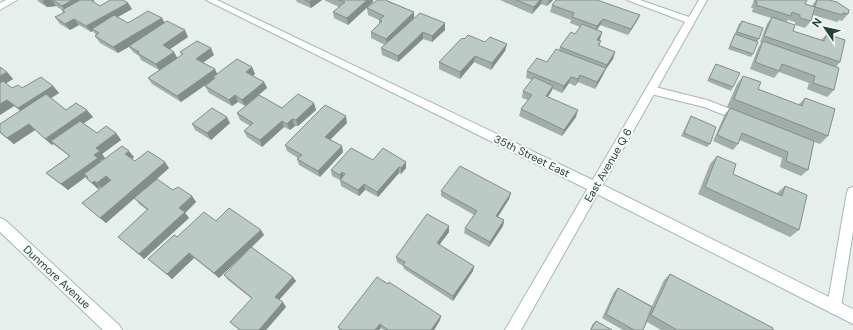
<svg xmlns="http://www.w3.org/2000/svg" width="853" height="330" font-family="'DM Sans',sans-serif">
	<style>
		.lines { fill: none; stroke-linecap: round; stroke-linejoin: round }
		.lane-casing { stroke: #a8b8b2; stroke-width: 2 }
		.street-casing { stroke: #a8b8b2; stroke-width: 2 }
		.secondary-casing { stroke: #a4bbb3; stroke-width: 2 }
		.lane { fill: #fff; fill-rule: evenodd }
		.street { fill: #fff; fill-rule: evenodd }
		.secondary { fill: #fff; fill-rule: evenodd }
		.wall { fill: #a1aea9 }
		.shaded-wall { fill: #838d89 }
		.building { fill: #bbcac4; stroke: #838d89 }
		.labels { text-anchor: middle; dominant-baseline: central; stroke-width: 4; stroke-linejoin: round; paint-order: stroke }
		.street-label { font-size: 11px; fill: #24423a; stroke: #f7fbf9 }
	</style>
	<rect width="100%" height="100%" fill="#e6efeb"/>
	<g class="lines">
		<g class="lane-casing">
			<path id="lane" d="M651 86 707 100 746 115 748 118 742 122 704 107 647 93 646 90Z
				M853 187V232L841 307 839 312 834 314 829 312 827 307 847 192 849 188Z"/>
		</g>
		<g class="street-casing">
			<path id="street" d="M6 0H17L0 10V3Z
				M627 0H640L689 17 699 0H707L521 330H505L685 22Z
				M0 218 5 220 119 325 122 330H103L0 232Z"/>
		</g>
		<g class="secondary-casing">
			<path id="secondary" d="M206 0H217L599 183 853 309V324L591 191Z"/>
		</g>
		<use href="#lane" class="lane"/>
		<use href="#street" class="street"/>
		<use href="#secondary" class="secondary"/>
	</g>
	<path class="wall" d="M37 0H93L96 4 100 6 128 3 132 9 118 17 128 23 162 18 164 23 188 37 170 49 174 52 177 58 182 55 180 52 214 55 203 63 215 69 217 74 252 67 255 74 253 76 264 82 267 88 245 106 238 102 232 106 209 93 205 86 214 80V79L181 102 152 84 148 78 159 70 141 60 139 56 133 52 129 47 118 53 100 43 95 36 96 35 93 31 91 32 79 25 70 30 60 24 55 17 63 13 62 10 56 6 47 7 39 2Z
		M296 0H322L311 8 297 2Z
		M325 0H373V2L348 25 334 18 333 12 339 7 326 1Z
		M500 0H553L547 6 541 4 532 14Z
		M754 0H807L805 4 812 6 813 4 816 0H829L848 14 842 21 839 20 837 22 813 15 811 21 805 28 795 25V22L788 20 786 22 793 31 821 40 827 34 840 62 836 67 834 90 827 97 807 89 809 83 779 72 774 78 750 69 758 48 761 43 760 42 767 24 771 18 752 12 753 8H751Z
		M389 1 414 12V18L445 30 432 42 423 39 398 62 382 55 381 48 385 45 371 38V32L379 24V20L368 15 367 8Z
		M552 5 640 15 637 21 628 35 600 25 597 30 602 32 600 39 599 41H601L599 46 615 52 613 59 606 69 603 75 595 89 578 82 575 86 569 83 562 93 553 89 551 92 548 97 576 117 562 136 519 116 521 109 528 100 522 98 523 91 532 80 526 78 527 71 547 62 559 50 560 47 575 34 580 27 570 23 571 20 550 12Z
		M742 21 759 39 757 42 753 54 751 57 728 49 739 24Z
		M464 39 485 42 507 44 505 51 491 70 474 62 460 79 439 69V62Z
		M716 64 733 87 731 91 707 81Z
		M7 72 13 79 6 83 12 88 53 86 59 93 51 98 66 110 93 117 83 123 97 133H116L121 140 102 154 105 158 100 161H101L134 157 132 159 135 161 169 168 155 181 173 190 192 196 196 202 185 213 189 218 144 259 118 237 147 210 139 204 135 198 106 223 82 203 101 188 100 187 98 189 86 178 87 177V176L68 190 46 173 69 156 53 144 52 145 35 130 14 144 0 133V124L20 111 14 106 0 115Z
		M743 76 758 89 798 105 805 98 828 136 820 144 814 142 808 170 801 176 780 167 782 158 740 140 738 144 733 150 713 141 725 114 730 108 727 107 737 84Z
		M314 103 316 110 298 126H295L290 130 284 127 262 147 247 137 244 131 250 126 240 120 237 113Z
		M691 116 710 144 707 147 681 136Z
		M230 123 211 140 195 130 192 124Z
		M347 123 330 139 342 146 343 152 320 177 299 165 297 159 298 158 287 151 285 145Z
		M717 156 733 174 777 193 785 186 799 230 790 237 698 194 710 164Z
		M373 160 406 162V168L401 174 399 173 378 197 365 190 359 196 341 186 340 180 332 176 331 170Z
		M441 191 511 193 509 199 498 217 504 220 503 226 489 247 464 233 465 228 474 215 441 196Z
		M216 221 264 235 252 247 296 281 279 300 286 307 266 330H239L230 322 252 299 228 280 224 275 245 253 219 278 194 258 172 279 148 259 177 237Z
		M449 226V232L439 245 474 266 473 271 453 301 404 269 403 266 397 262 396 257Z
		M670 274 773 330H661L647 322 643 330H623L602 318 614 292 618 288 652 306 664 280Z
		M388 284 441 316 440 320 434 330H383L381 328 379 330H339L338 327Z
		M596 321 612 330H590L592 325Z"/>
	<path class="shaded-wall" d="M45 0H52L56 6 47 7 42 1Z
		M72 0H89L67 12 62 6Z
		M312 0H322L311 8 309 2Z
		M367 0H373V2L348 25 347 18Z
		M540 0H542L541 4 532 14 534 7Z
		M549 0H553L547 6Z
		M128 3 132 9 94 30 92 29 93 31 91 32 86 26Z
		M414 12V18L387 45 386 39Z
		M640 15 637 21 628 35 631 29Z
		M162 18 166 25 118 53 113 47Z
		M74 19 79 25 70 30 65 24Z
		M603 19 600 25 595 33 597 26Z
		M445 23V30L432 42V36Z
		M185 30 188 37 167 51 163 45Z
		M423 32V39L398 62V56Z
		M602 32 600 39 594 46 597 40Z
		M507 44 505 51 491 70 492 63Z
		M211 48 214 55 199 65 196 59Z
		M174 52 178 59 160 71 156 64Z
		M615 52 613 59 606 69 603 75 595 89 597 82 604 72 607 65Z
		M475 56 474 62 460 79V72Z
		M252 67 255 74 249 79 246 72Z
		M215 69 218 76 213 77 214 79 181 102 177 96Z
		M7 72 13 79 0 87V76Z
		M580 75 578 82 575 86 578 79Z
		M571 77 569 83 562 93 564 86Z
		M264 82 267 88 245 106 242 100Z
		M53 86 59 93 24 115 18 108Z
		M553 86 551 92 544 102 546 96Z
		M235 95 238 102 232 106 229 100Z
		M7 100 14 106 0 115V104Z
		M314 103 316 110 298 126 296 120Z
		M87 110 93 117 54 144 51 141 53 144 52 145 45 139Z
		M578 110 576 117 562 136 564 130Z
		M346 116 347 123 327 143 325 137Z
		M227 117 230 123 211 140 207 133Z
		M292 119 295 126 290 130 287 124Z
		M282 121 284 127 262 147 260 140Z
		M29 124 35 130 14 144 7 138Z
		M116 133 121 140 102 154 105 158 100 161 103 164 84 174 87 176 68 190 61 184 94 155 96 148Z
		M342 146 343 152 320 177 318 171Z
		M129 151 134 157 130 160 125 154Z
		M165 162 169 168 106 223 100 218Z
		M406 162V168L401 174V168Z
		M399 167V173L378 197 377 192Z
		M342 172 344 178 341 181 340 175Z
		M106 176 111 182 103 189 97 183Z
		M94 181 100 187 98 189 92 183Z
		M364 184 365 190 359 196 358 190Z
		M511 193 509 199 495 221 496 216Z
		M192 196 196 202 185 213 189 218 144 259 139 254 179 208Z
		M504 220 503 226 489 247 490 242Z
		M449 226V232L437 248V243Z
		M261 230 264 235 219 278 214 273Z
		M189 253 194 258 172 279 167 274Z
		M474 266 473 271 453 301V296Z
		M293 277 296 281 278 301 275 297Z
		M283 302 286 307 266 330H259Z
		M441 316 440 320 434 330H431Z
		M380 324 381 328 379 330H375Z"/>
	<path class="building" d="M53 0H72L62 6Z
		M80 0H94L92 1 100 6 110 0H123L128 3 86 26 74 19 65 24 55 17 65 12 62 10Z
		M305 0H312L309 2Z
		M338 0H367L347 18 333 12 345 2Z
		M377 0H388L387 1 414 12 386 39 371 32 382 21 379 20 384 16 367 8Z
		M516 0H540L534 7Z
		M556 0H597L640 15 631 29 603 19 597 26 572 17 574 13 552 5Z
		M755 0H807L805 4 815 7 811 21 800 18V15L792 12 791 16 756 5 757 2 755 1Z
		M817 0H829L837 2 849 10 848 14 843 13 842 15 815 7Z
		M148 11 162 18 113 47 95 36 99 33 92 29 114 15 128 23Z
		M420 13 445 23 432 36 423 32 398 56 381 48Z
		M772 17 795 25 793 31 824 41 827 34 845 40 840 62 764 36Z
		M167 21 185 30 163 45 174 52 156 64 137 53 139 52 129 46Z
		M742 21 763 28 759 39 737 32Z
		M582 24 602 32 597 40 601 41 598 45 615 52 607 65 560 47 571 32 575 34Z
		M735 34 758 42 753 54 730 46Z
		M468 35 485 42 490 37 507 44 492 63 475 56 460 72 439 62 462 38 464 39Z
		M197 41 211 48 196 59 215 69 177 96 148 78 183 54 180 52Z
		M763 41 839 68 834 90 813 83 815 76 782 64 779 71 755 62Z
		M556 49 606 68 597 82 580 75 578 79 571 77 564 86 527 71 537 58 547 62Z
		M237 59 252 67 246 72 264 82 242 100 235 95 229 100 205 86 215 78 213 77Z
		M716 64 740 73 733 87 709 78Z
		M0 67 7 72 0 76Z
		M743 76 761 82 758 89 802 106 805 98 835 109 828 136 734 99Z
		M41 77 53 86 18 108 7 100 0 104V83L3 81 12 88 18 85 22 88Z
		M534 77 553 86 546 96 578 110 564 130 521 109 532 95 523 91Z
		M46 94 66 110 76 103 87 110 45 139 29 124 7 138 0 132V124Z
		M298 94 314 103 296 120 292 119 287 124 282 121 260 140 244 131 253 123 237 113 259 95 282 108Z
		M325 105 346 116 325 137 342 146 318 171 297 159 302 155 285 145Z
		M212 108 227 117 207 133 192 124Z
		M730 108 814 141 808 170 786 161 788 152 742 133 738 144 717 135Z
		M691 116 716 127 710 144 684 133Z
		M80 121 97 133 106 126 116 133 96 148 100 151 94 155 98 158 61 184 46 173 70 156 51 141Z
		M122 146 129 151 125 154 135 161 148 151 165 162 100 218 82 203 111 180 106 176 97 183 94 181 92 183 86 178 88 177 84 174Z
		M351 148 373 160 383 148 406 162 401 168 399 167 377 192 364 184 358 190 340 180 345 174 342 172 340 175 331 170Z
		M717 156 736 164 733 174 782 196 785 186 807 195 799 230 705 187Z
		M460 166 511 193 496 216 504 220 490 242 465 228 477 211 441 191Z
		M157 179 173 190 178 187 192 196 179 208 185 212 139 254 118 237 148 209 134 198Z
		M229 208 261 230 214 273 189 253 167 274 148 259 174 235 177 237 204 212 216 221Z
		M427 214 449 226 437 243 474 266 453 296 403 265 405 262 396 257Z
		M251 247 293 277 275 297 283 302 259 330H240L230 322 252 298 224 275Z
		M670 274 773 328V330H677L651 315Z
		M377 277 388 284 389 282 441 316 431 330H388L380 324 375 330H342L338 327Z
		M618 288 652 307 643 330H634L606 314Z
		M596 321 612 330H591Z"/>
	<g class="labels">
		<g class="street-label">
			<text transform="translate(532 156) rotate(26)">35th Street East</text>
			<text transform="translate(608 165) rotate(-60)">East Avenue Q 6</text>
			<text transform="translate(57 277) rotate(43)">Dunmore Avenue</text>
		</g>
	</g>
	<g transform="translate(825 28) rotate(304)" stroke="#f7fbf9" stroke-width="3" paint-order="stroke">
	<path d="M0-3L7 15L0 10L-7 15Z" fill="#24423a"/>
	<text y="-6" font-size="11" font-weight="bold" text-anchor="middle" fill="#24423a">N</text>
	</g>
</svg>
